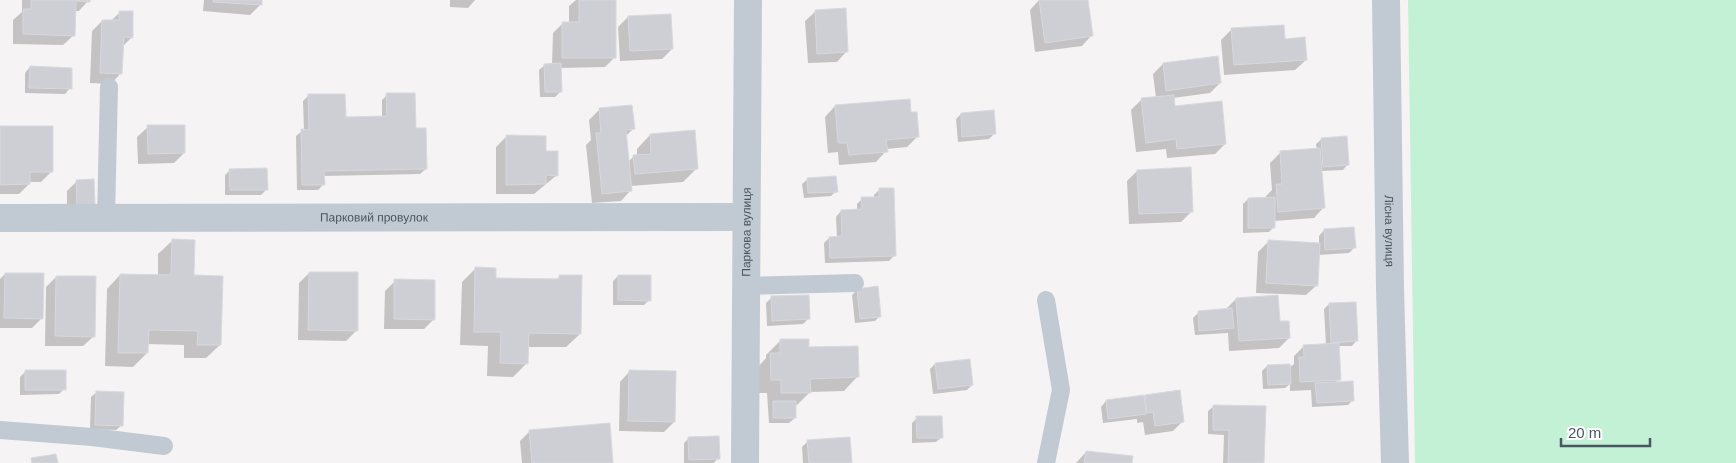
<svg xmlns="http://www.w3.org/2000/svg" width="1736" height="463" font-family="Helvetica,sans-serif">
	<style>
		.green { fill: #c3f1d5 }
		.shadow { fill: #0003 }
		.building { fill: #cdcfd5; stroke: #d7d9de }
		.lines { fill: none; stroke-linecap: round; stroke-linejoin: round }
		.lane { stroke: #c1cad2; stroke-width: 18 }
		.street { stroke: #c1cad2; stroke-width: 28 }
		.labels { text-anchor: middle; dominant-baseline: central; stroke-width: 4.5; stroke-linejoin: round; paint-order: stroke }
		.street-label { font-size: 12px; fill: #4a5661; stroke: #fff }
	</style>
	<rect width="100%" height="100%" fill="#f5f3f3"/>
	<path class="green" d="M1408 0H1736V463H1415Z"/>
	<path class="shadow" d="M12 0H89L79 11H74V35L63 45 13 44V20L22 12V0Z
		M204 0H261L260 5 250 15 203 11Z
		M450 0H475L468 8 450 7Z
		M576 0H615V57L605 67 560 68V92L555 97H540L539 70 545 65 552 64 553 33 563 23H569V6Z
		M1039 0H1087L1092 35 1082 46 1035 52 1030 10Z
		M816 11 847 51 837 62 808 63 805 21Z
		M120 12 132 37 122 47 121 73 111 84 90 83 92 31 102 21H111Z
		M628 17 672 49 662 59 620 61 618 27Z
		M1231 30 1306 60 1295 70 1224 75 1221 40Z
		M1217 57 1220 83 1210 93 1173 98 1174 107 1225 144 1215 154 1167 158 1166 149 1136 152 1131 110 1142 99 1156 98 1153 74 1163 64Z
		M30 67 70 88 65 94 25 93V73Z
		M387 95 426 169 420 174 323 176V185L318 190H297L296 136 302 131H304L303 101 308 96 345 118 382 117V100Z
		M835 106 909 114 918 136 907 147 886 149V151L876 162 839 165 838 152 828 153 825 117Z
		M631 107 633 129 625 137 628 162 634 156H637V149L650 135 697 168 683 182 630 186 631 190 621 201 592 203 586 145 591 140 589 120 599 110Z
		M961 114 994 134 989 139 958 142 956 119Z
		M148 127 184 153 174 163 138 164 137 137Z
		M0 128 52 171 41 182H29V184L19 194H0Z
		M506 137 545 152 557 175 534 194H496V147Z
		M1322 139 1348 164 1343 170 1321 171 1324 207 1314 218 1274 221V227L1269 232 1243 233V204L1248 199H1266V196L1272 190 1270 163 1280 153 1317 150 1316 144Z
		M230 170 267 189 261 195H225V175Z
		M1137 171 1191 212 1181 222 1129 224 1127 181Z
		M808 179 836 191 831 196 804 198 802 184Z
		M77 181 94 205 67 216V191Z
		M880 189 895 255 889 261 825 263 824 243 829 238H837L836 217 841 211H857V204L862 199 874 198V195Z
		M1324 230 1354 248 1349 253 1318 255 1317 285 1306 295 1256 293 1258 252 1268 242 1319 244V236Z
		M172 241 193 276 220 345 206 358H184V345L147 344V353L133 367 105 366 107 289 120 275 158 276V254Z
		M476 268 495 279 556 280 560 276 580 334 566 347H527V363L513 377 487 376 488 346 460 345 462 282Z
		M309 273 357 330 346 341 298 340 299 283Z
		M5 274 42 318 32 328H0V279Z
		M618 276 649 300 644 305H613V281Z
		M56 277 94 336 83 346H45L46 287Z
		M395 281 434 319 424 329H384L385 291Z
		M857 290 880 316 875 321 855 323 852 295Z
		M772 297 808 319 803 324 767 326 766 303Z
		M1236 299 1279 323 1289 338 1279 348 1229 351 1228 333 1195 335 1193 318 1198 313 1226 309Z
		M1329 304 1357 340 1352 346H1338L1339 379 1335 383 1353 400 1348 405 1312 407 1311 390 1290 391V384L1285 388 1263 389 1262 371 1267 366 1289 368 1294 364V356L1304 346 1326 345 1324 309Z
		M780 341 808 349 857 377 844 391 810 392 796 406 795 418 789 423H769L767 393H758L757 368 766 358V355Z
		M935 364 972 385 967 390 933 394 930 369Z
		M26 371 64 389 59 394 20 395V377Z
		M630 371 674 422 664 432 619 431 620 382Z
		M97 392 122 425 116 430 90 429 91 397Z
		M1145 396 1183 421 1173 431 1145 435 1143 422 1137 423V419L1103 423 1101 407 1106 401 1143 399Z
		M1214 406 1263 463H1223L1224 435 1208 434V411Z
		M917 418 942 437 936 442 912 443V423Z
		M530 431 612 463H522L520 441Z
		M689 438 718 458 714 463H684V443Z
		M808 441 850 463H803L802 447Z
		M1086 452 1130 463H1076Z"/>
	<path class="building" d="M31 0H90V2L76 1 75 36 23 34V9H31Z
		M213 0H262V5L213 2Z
		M579 0H616V58H562V22H579Z
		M1039 0H1088L1093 36 1045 43Z
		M846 8 848 52 817 54 815 10Z
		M119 11H133V38L124 37 122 74 100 73 102 20H119Z
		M671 14 673 49 630 51 628 16Z
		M1284 25 1285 39 1305 37 1307 60 1234 65 1231 28Z
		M1218 56 1221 83 1166 91 1163 63Z
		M561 63 562 92H545L544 64Z
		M30 66 72 68V89L29 88Z
		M386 93H415L416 128H426L427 169 324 171 325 185H302L301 129 309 130 308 94H345L346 117 387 116Z
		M1174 95 1175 106 1222 101 1226 144 1177 149 1176 139 1146 143 1141 98Z
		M910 99 911 112H917L919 137 886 140 888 152 849 155 847 143H838L835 105Z
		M632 105 635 129 626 130 632 191 602 194 596 133H601L599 108Z
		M994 110 996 134 962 137 961 113Z
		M147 125H185V153L148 154Z
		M0 126H53V172H30V184L0 185Z
		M695 130 698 169 635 174 633 155 651 154 650 134Z
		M506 135 546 136V151H558V176L546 175V184L506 185Z
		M1347 136 1349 165 1323 167 1321 138Z
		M1320 148 1325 208 1278 212 1276 184H1282L1280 151Z
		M1191 167 1193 212 1139 214 1137 170Z
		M267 168 268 190H230L229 169Z
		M836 176 838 192 808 193 807 178Z
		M94 179 95 205 77 206 76 180Z
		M879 188H894L896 256 830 258 829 237 842 236 841 210 862 209 861 197H879Z
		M1275 197V228H1248V198Z
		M1354 227 1356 248 1325 250 1324 229Z
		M172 239 195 240 194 275 223 276 221 345H197L198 331 149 330 148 353H118L120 274 171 275Z
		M1268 240 1320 243 1318 286 1266 283Z
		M475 267 496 268V278L559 279V275H582L581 334 529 333 528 364 500 363 501 332H474Z
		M309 272H358V331L308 330Z
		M5 273H44L43 319 4 318Z
		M618 275H651V301L618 300Z
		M56 276H96L95 337 55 336Z
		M394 279 435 280V320L394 319Z
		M878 286 881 317 860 319 857 289Z
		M809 295 810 319 772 321 771 296Z
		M1278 295 1280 321H1289L1290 338 1239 341 1236 298Z
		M1356 302 1358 341 1331 343 1329 303Z
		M1232 308 1234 328 1199 331 1198 311Z
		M780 339H809V347L858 346 859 377 810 379 811 393H781V380H771L770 353H780Z
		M1339 343 1341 380 1300 382 1299 357H1304L1303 345Z
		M970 359 973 385 938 389 935 363Z
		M1290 364 1291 384 1268 385 1267 365Z
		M25 370H66V390H25Z
		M629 370 676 371 675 422 628 421Z
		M1353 381 1354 401 1317 403 1315 383Z
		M1180 390 1184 422 1155 426 1153 412 1147 413 1145 395Z
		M96 391 124 392 123 426 95 425Z
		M1144 395 1146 414 1108 419 1106 400Z
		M773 401H796V418H773Z
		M1213 405 1266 406 1264 463H1228L1229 430H1213Z
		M916 416H942L943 438H917Z
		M610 423 613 463H532L529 430Z
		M719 436 720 459 689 460 688 437Z
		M850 437 852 463H809L807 440Z
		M1086 451 1133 456 1132 463H1084Z
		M56 454 58 463H32L31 458Z"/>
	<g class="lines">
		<path class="lane" d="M106 218 109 87
			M746 286 855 283
			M1046 300 1061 390 1046 463
			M0 430 92 437 164 446"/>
		<g class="street">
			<path id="s1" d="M1386 0 1390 288 1395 463"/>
			<path id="s2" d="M0 218 746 217"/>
			<path id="s3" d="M745 463 748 0"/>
		</g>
	</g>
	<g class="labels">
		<g class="street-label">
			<text stroke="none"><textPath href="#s2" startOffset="374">Парковий провулок</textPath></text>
			<text stroke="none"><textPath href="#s3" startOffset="231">Паркова вулиця</textPath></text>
			<text stroke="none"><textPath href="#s1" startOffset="231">Лісна вулиця</textPath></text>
		</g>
	</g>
	<path d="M1561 438v8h89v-8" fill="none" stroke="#4a5661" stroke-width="2.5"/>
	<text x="1568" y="438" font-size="15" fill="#4a5661" stroke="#ffffff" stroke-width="4" paint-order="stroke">20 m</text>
</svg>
